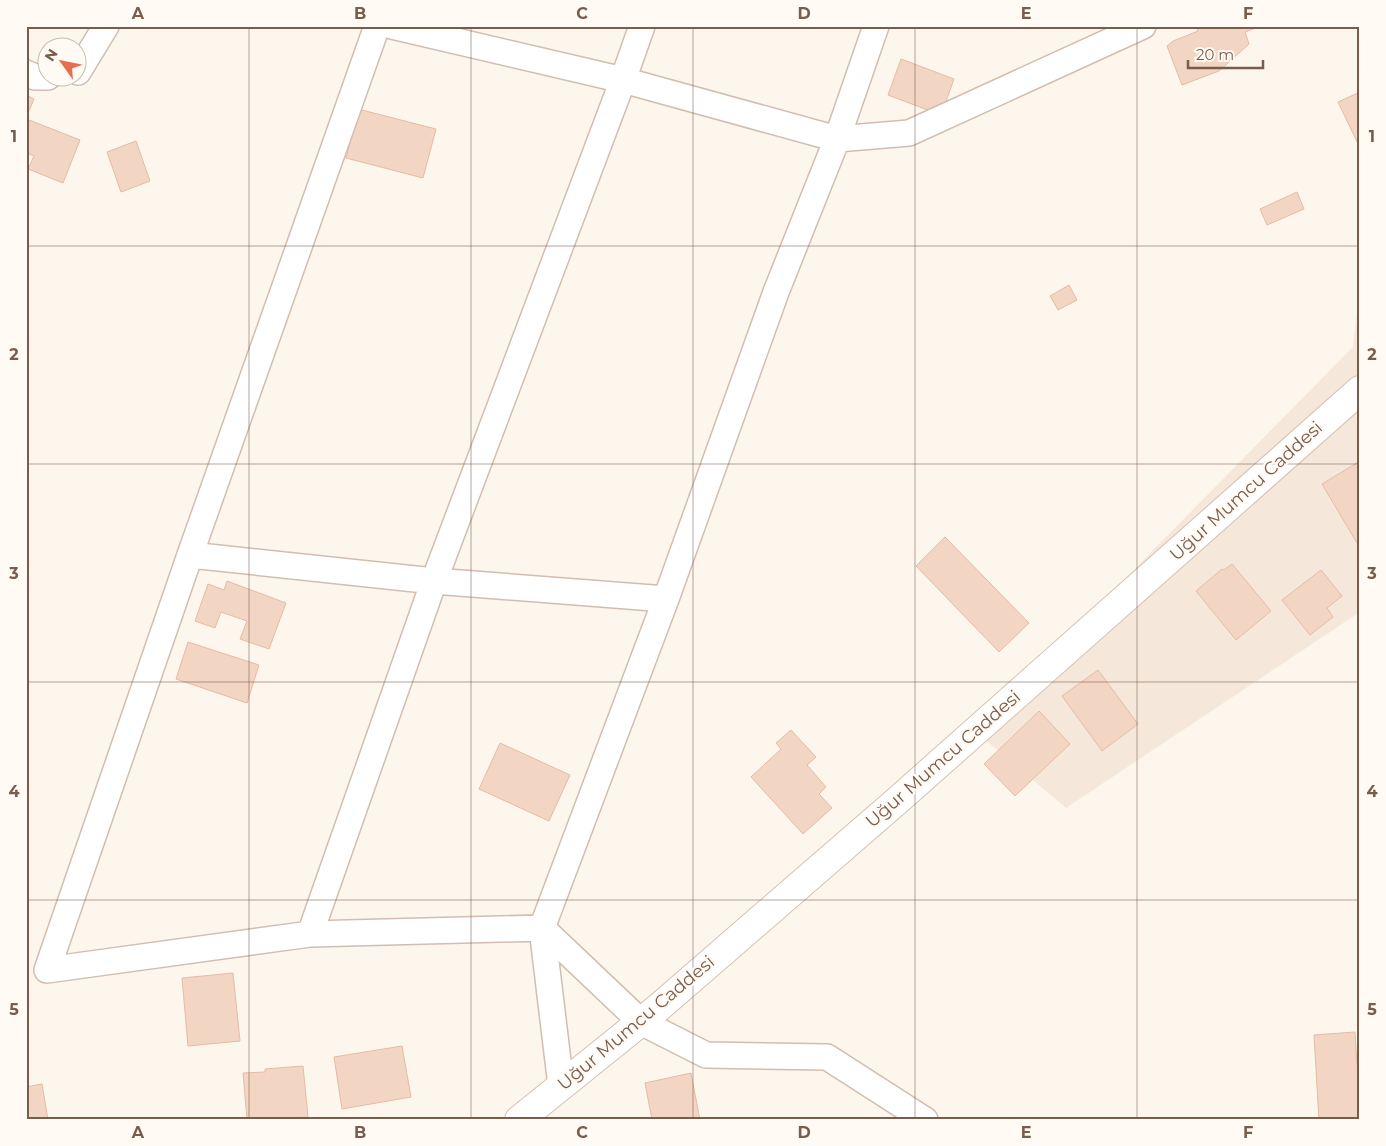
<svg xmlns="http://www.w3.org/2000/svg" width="1386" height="1146" font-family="Montserrat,sans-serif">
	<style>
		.residential { fill: #f5e8da }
		.building { fill: #f3d5c3; stroke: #e6bba3 }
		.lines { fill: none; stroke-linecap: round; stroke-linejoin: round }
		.street-casing { stroke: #d1beb0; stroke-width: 28 }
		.secondary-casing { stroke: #d6c0b0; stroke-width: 30 }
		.street { stroke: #fff; stroke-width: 25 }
		.secondary { stroke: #fff; stroke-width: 28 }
		.grid { fill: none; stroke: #7a5c4d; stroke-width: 1; stroke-opacity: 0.55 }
		.labels { text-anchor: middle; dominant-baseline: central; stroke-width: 4.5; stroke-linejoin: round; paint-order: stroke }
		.street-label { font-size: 18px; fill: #7a5c4d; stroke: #fffaf3 }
		.neatline { fill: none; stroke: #7a5c4d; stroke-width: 2 }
		.grid-label { font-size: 16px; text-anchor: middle; font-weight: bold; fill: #7a5c4d }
	</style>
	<rect width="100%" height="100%" fill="#fdf6ec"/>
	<path class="residential" d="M1360 285V612L1066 808 975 731 1353 347Z"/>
	<path class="building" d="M1196 26H1261L1245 32 1249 44 1219 71 1182 85 1167 46 1173 41 1198 31Z
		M901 59 954 79 941 115 888 95Z
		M1360 92V148L1338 102Z
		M26 95 34 99 26 118Z
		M358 109 436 129 423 178 346 158Z
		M29 120 80 140 63 183 28 169 34 156 26 153V126Z
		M136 141 150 181 121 192 107 152Z
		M1297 192 1304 209 1267 225 1260 209Z
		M1069 285 1077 300 1058 310 1050 296Z
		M1360 461V548L1322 484Z
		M945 537 1029 623 999 652 916 566Z
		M1232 564 1271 611 1236 640 1196 591 1222 569 1224 570Z
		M1321 570 1342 596 1327 608 1333 617 1310 635 1282 600Z
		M227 581 286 603 269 649 240 639 247 621 221 612 215 628 195 621 208 584 224 590Z
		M188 642 259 665 247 703 176 679Z
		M1098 670 1138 724 1102 751 1062 696Z
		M1039 711 1070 744 1015 796 984 764Z
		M791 730 816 757 807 765 826 787 819 794 832 808 803 834 751 777 781 749 776 743Z
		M500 743 570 775 549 821 479 789Z
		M233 973 240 1041 188 1046 182 978Z
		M1355 1032 1357 1065H1360V1120H1319L1314 1035Z
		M402 1046 411 1097 342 1109 334 1057Z
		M303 1066 308 1117 272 1120H247L243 1073 265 1072V1069Z
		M691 1073 700 1120H652L645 1083Z
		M42 1084 48 1120H26V1087Z"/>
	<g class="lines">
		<g class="street-casing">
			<path id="street" d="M377 26 190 555 47 970 310 934 542 928 641 1022 706 1055 827 1057 925 1120
				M392 26 623 80 837 139 909 133 1143 26
				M78 72 106 26
				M26 73 35 77H48
				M190 555 434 581 666 599
				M310 934 434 581 623 80 642 26
				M561 1086 542 928 666 599 776 292 837 139 876 26"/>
		</g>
		<g class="secondary-casing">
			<path id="secondary" d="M519 1120 658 1008 898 800 1360 390"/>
		</g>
		<use href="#street" class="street"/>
		<use href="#secondary" class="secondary"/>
	</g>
	<path class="grid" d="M249 26V1120M471 26V1120M693 26V1120M915 26V1120M1137 26V1120M26 246H1360M26 464H1360M26 682H1360M26 900H1360"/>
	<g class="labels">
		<g class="street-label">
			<text transform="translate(1246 491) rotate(-42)">Uğur Mumcu Caddesi</text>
			<text transform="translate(943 759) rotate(-41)">Uğur Mumcu Caddesi</text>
			<text transform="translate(636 1023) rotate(-40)">Uğur Mumcu Caddesi</text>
		</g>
	</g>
	<rect width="1386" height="1146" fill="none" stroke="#fffaf3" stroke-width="55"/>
	<g transform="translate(62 62) rotate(303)"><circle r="24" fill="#fffaf3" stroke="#cabbb1"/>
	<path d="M0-4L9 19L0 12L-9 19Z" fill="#e76f51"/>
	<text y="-8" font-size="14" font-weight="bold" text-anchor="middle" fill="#7a5c4d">N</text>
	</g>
	<path d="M1188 60v8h75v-8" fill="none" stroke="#7a5c4d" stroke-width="2.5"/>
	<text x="1196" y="60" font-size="15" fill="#7a5c4d" stroke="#fffaf3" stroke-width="4" paint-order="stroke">20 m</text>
	<rect x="28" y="28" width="1330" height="1090" class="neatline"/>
	<g class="grid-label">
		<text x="138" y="19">A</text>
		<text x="360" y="19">B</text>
		<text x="582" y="19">C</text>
		<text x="804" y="19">D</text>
		<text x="1026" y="19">E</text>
		<text x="1248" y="19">F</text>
		<text x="14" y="142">1</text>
		<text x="1372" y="142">1</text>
		<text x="14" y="360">2</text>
		<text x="1372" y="360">2</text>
		<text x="14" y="579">3</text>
		<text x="1372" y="579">3</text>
		<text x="14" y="797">4</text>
		<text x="1372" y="797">4</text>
		<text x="14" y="1015">5</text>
		<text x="1372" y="1015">5</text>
		<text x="138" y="1138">A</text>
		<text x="360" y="1138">B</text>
		<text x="582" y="1138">C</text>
		<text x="804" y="1138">D</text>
		<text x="1026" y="1138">E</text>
		<text x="1248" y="1138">F</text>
	</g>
</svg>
